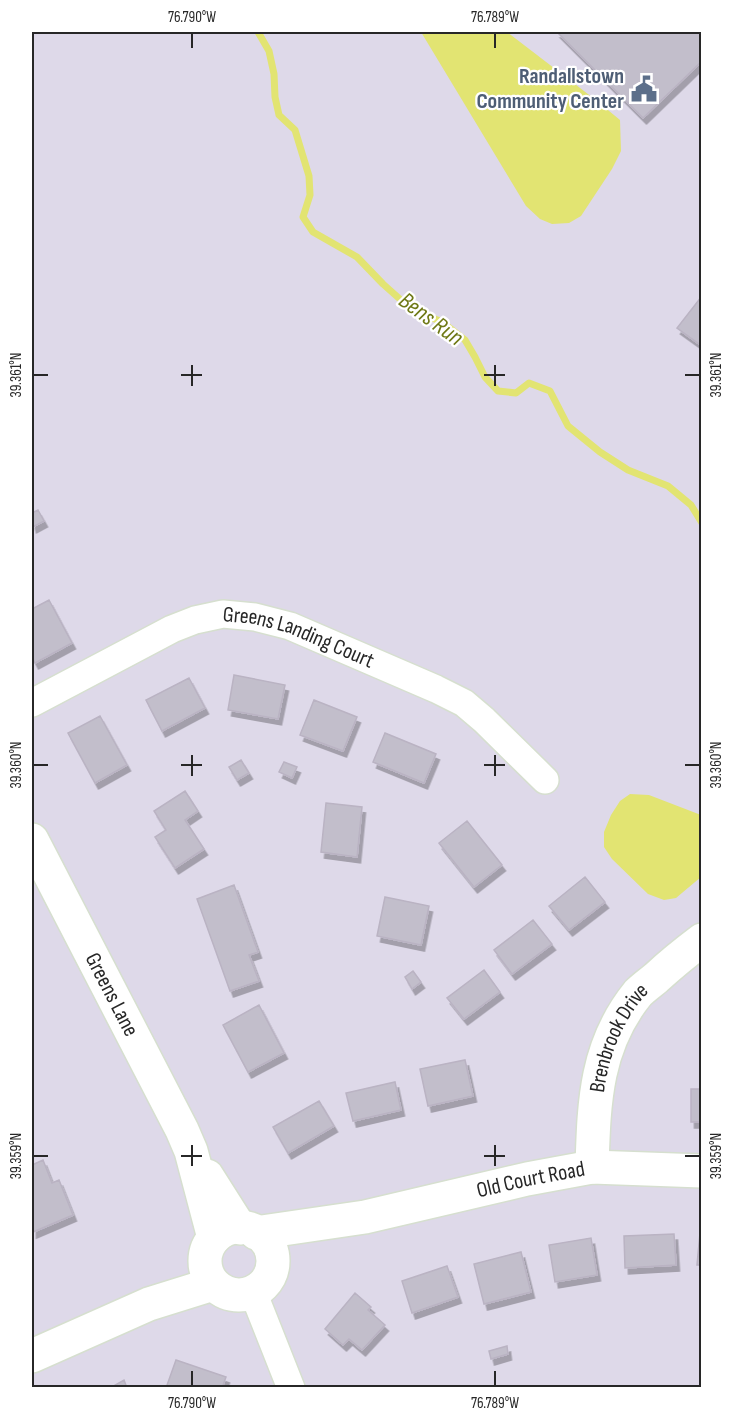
<svg xmlns="http://www.w3.org/2000/svg" width="733" height="1419" font-family="'Sofia Sans Condensed',sans-serif">
	<style>
		.water { fill: #e2e472 }
		.lines { fill: none; stroke-linecap: round; stroke-linejoin: round }
		.stream { stroke: #e2e472; stroke-width: 7 }
		.building { fill: #c2becb; stroke: #bab3c3; stroke-width: 1.5; filter: url(#shadow) }
		.minor-casing { stroke: #d6dfcf; stroke-width: 30 }
		.tertiary-casing { stroke: #d6dfcf; stroke-width: 36 }
		.secondary-casing { stroke: #d6dfcf; stroke-width: 36 }
		.minor { stroke: #fff; stroke-width: 27 }
		.tertiary { stroke: #fff; stroke-width: 33 }
		.secondary { stroke: #fff; stroke-width: 33 }
		.ticks { fill: none; stroke: #272727; stroke-width: 2 }
		.labels { text-anchor: middle; dominant-baseline: central; stroke-width: 4.5; stroke-linejoin: round; paint-order: stroke }
		.service-label { font-size: 22px; font-weight: bold; fill: #4e5e75; stroke: #fff; text-anchor: end }
		.street-label { font-size: 22px; fill: #272727; stroke: #fff }
		.water-label { font-size: 24px; font-style: italic; fill: #6f7916; stroke: #fff }
		.neatline { fill: none; stroke: #272727; stroke-width: 2 }
		.ticks-label { font-size: 15px; text-anchor: middle; fill: #272727 }
	</style>
	<defs>
		<filter id="shadow"><feDropShadow dx="3.5" dy="6" stdDeviation="0" flood-color="#0004"/></filter>
	</defs>
	<rect width="100%" height="100%" fill="#ded9e9"/>
	<path class="water" d="M421 32H507L597 101 620 120 621 151 612 169 581 216 569 223 552 224 540 219 526 206Z
		M630 794 649 795 701 815V877L676 898 664 900 648 894 612 859 604 847V832L611 815 620 801Z"/>
	<g class="lines">
		<path class="stream" d="M258 32 269 51 274 74 275 97 279 115 295 130 309 176 310 195 303 217 313 232 357 257 383 284 411 309 442 322 465 340 475 357 485 377 498 391 516 393 529 383 550 391 568 426 600 452 628 470 668 486 691 505 702 523"/>
	</g>
	<path class="building" d="M557 32H702V61L643 118Z
		M702 296V346L677 328Z
		M38 510 44 521 33 527 32 523V513Z
		M49 600 72 643 35 663 32 657V609Z
		M234 675 285 685 278 719 228 710Z
		M189 678 205 708 162 731 146 700Z
		M314 700 357 717 343 751 300 735Z
		M100 716 127 765 95 783 68 733Z
		M385 733 436 754 424 783 373 762Z
		M241 760 249 773 237 780 229 767Z
		M284 762 297 767 292 778 279 772Z
		M185 791 198 811 185 820 204 849 175 868 155 837 166 830 154 811Z
		M326 803 362 807 357 857 321 852Z
		M467 821 502 865 474 887 439 843Z
		M585 877 605 902 569 930 549 906Z
		M234 885 258 952 249 955 259 981 230 991 197 899Z
		M385 897 429 906 421 945 377 936Z
		M533 920 552 944 512 974 494 950Z
		M484 970 500 992 464 1019 447 998Z
		M413 971 421 982 412 989 405 977Z
		M259 1005 284 1053 248 1072 223 1025Z
		M465 1060 473 1096 428 1106 420 1069Z
		M395 1082 401 1110 353 1121 346 1093Z
		M691 1089H702V1122H691Z
		M319 1101 334 1126 288 1153 273 1127Z
		M43 1160 52 1183 59 1180 73 1215 33 1232 32 1163V1165Z
		M700 1233H702V1265H697Z
		M674 1234 676 1265 625 1268 624 1236Z
		M591 1238 597 1275 555 1282 549 1245Z
		M521 1252 531 1292 484 1304 474 1264Z
		M447 1266 458 1297 412 1313 402 1281Z
		M355 1293 371 1307 368 1310 385 1325 362 1350 349 1339 343 1345 325 1329Z
		M507 1346 508 1354 491 1359 489 1351Z
		M176 1360 226 1377 222 1388H166Z
		M124 1380 127 1388H110Z"/>
	<g class="lines">
		<g class="minor-casing">
			<g id="minor">
				<path id="s1" d="M32 703 172 629 195 620 223 614 255 617 290 626 436 689 464 703 484 720 545 780"/>
				<path d="M253 1292 291 1388"/>
			</g>
		</g>
		<g class="tertiary-casing">
			<g id="tertiary">
				<path id="s2" d="M32 840 182 1130 191 1151 214 1238"/>
				<path id="s3" d="M592 1167C594 1103 595 1046 638 993 643 988 650 983 656 978 670 965 686 952 702 940"/>
				<path d="M207 1176 240 1228"/>
			</g>
		</g>
		<g class="secondary-casing">
			<g id="secondary">
				<circle cx="239" cy="1261" r="34"/>
				<path id="s4" d="M256 1233 365 1217 527 1179 592 1167 702 1171"/>
				<path d="M32 1356 149 1304 213 1284"/>
			</g>
		</g>
		<use href="#minor" class="minor"/>
		<use href="#tertiary" class="tertiary"/>
		<use href="#secondary" class="secondary"/>
	</g>
	<path class="ticks" d="M192 33V48M495 33V48M192 365V386M495 365V386M33 375H48M181 375H202M484 375H505M685 375H700M192 755V776M495 755V776M33 765H48M181 765H202M484 765H505M685 765H700M192 1145V1166M495 1145V1166M33 1156H48M181 1156H202M484 1156H505M685 1156H700M192 1371V1386M495 1371V1386"/>
	<defs>
		<g id="civic-bare" transform="scale(2.07)"><path d="M-.6-6.5H3V-4.5H.6V-3L4-1V1h2V6H-6V1h2V-1L-.6-3ZM-1.2 2.5V6h2.4V2.5Z" fill="#5c6f8a" stroke="#fff" stroke-width="2.5" paint-order="stroke"/></g>
	</defs>
	<g fill-rule="evenodd">
		<use href="#civic-bare" x="644" y="89"/>
	</g>
	<g class="labels">
		<g class="service-label">
			<text x="624" y="76">Randallstown<tspan x="624" dy="25">Community Center</tspan></text>
		</g>
		<g class="street-label">
			<text stroke="none"><textPath href="#s1" startOffset="291">Greens Landing Court</textPath></text>
			<text stroke="none"><textPath href="#s2" startOffset="174">Greens Lane</textPath></text>
			<text stroke="none"><textPath href="#s3" startOffset="134">Brenbrook Drive</textPath></text>
			<text stroke="none"><textPath href="#s4" startOffset="280">Old Court Road</textPath></text>
		</g>
		<g class="water-label">
			<text transform="translate(431 319) rotate(36)">Bens Run</text>
		</g>
	</g>
	<rect width="733" height="1419" fill="none" stroke="#ffffff" stroke-width="66"/>
	<rect x="33" y="33" width="667" height="1353" class="neatline"/>
	<g class="ticks-label">
		<text x="192" y="22">76.790°W</text>
		<text x="495" y="22">76.789°W</text>
		<text transform="translate(16 375) rotate(-90)" y="5">39.361°N</text>
		<text transform="translate(716 375) rotate(-90)" y="5">39.361°N</text>
		<text transform="translate(16 765) rotate(-90)" y="5">39.360°N</text>
		<text transform="translate(716 765) rotate(-90)" y="5">39.360°N</text>
		<text transform="translate(16 1156) rotate(-90)" y="5">39.359°N</text>
		<text transform="translate(716 1156) rotate(-90)" y="5">39.359°N</text>
		<text x="192" y="1408">76.790°W</text>
		<text x="495" y="1408">76.789°W</text>
	</g>
</svg>
